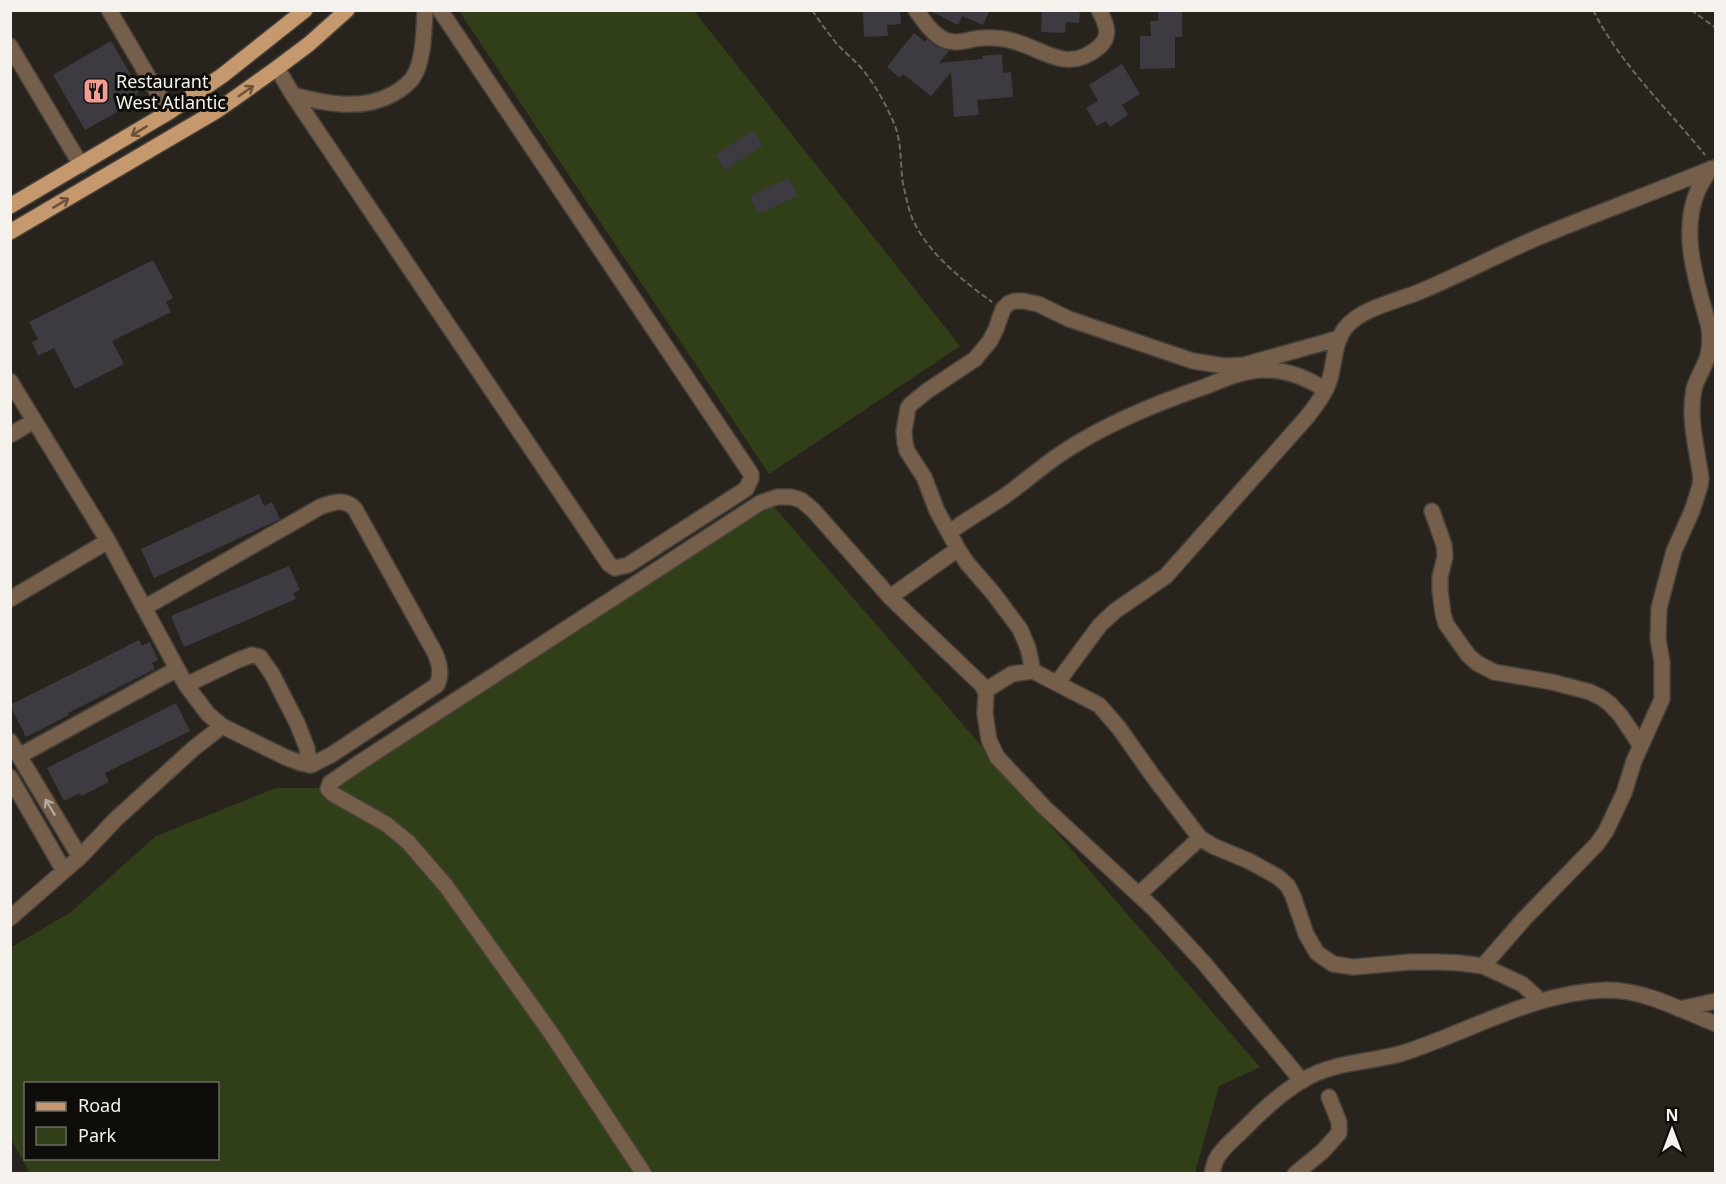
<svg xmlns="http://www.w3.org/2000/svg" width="1726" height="1184" font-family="'Noto Sans',sans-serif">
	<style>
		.green { fill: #313f19; fill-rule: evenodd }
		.building { fill: #3d3a42 }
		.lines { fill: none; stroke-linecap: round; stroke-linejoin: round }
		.minor-casing { stroke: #45413a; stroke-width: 18 }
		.major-casing { stroke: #45413a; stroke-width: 18 }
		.path { stroke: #6c6862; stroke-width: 2; stroke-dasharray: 6 3; stroke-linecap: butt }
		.minor { stroke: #755e4a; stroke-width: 15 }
		.major { stroke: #c6986d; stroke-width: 15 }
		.oneway { stroke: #6a523c }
		.oneway2 { stroke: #b5a89c }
		.labels { text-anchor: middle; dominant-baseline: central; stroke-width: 6; stroke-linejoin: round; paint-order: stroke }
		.poi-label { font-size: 18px; fill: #f5f2ed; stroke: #0f0d0a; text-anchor: start }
	</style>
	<rect width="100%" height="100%" fill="#28241d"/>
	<path class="green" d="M459 11H694L960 346 769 474Z
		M769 501 1260 1067 1219 1086 1195 1173H30L11 1139 10 948 71 912 156 836 276 788H326ZM26 1084H218V1158H26Z"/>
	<path class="building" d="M863 10H900L901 24 887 25 888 36 864 37Z
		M928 10H990L983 25 962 16 958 25Z
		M1042 10H1080L1079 23 1066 22 1065 33 1041 32Z
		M1158 10H1182V37H1175V68L1140 69V36H1151L1150 21H1158Z
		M914 33 925 42 927 39 936 46 949 51 939 63 982 59V56L1002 54 1003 73 1011 72 1013 97 977 100 979 115 954 117 951 72 931 96 903 74 900 78 887 67Z
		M111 41 139 89 133 103 85 130 53 75Z
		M1122 64 1140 94 1122 105 1128 115 1110 127 1106 121 1097 126 1086 108 1098 101 1089 85Z
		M753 130 763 145 725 170 715 155Z
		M789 178 798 196 758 214 750 196Z
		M153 260 173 298 166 302 171 312 112 341 124 364 75 389 54 348 38 356 32 342 38 339 29 322Z
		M259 494 264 506 272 502 280 519 154 578 141 549Z
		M289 566 300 590 293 593 296 599 184 647 171 616Z
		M139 640 142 646 150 642 158 660 152 663 155 669 68 713 69 715 26 737 10 705Z
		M176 703 190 731 105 773 109 782 81 796 80 793 64 801 47 768Z"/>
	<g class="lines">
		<g class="minor-casing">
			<path id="minor" d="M109 10 169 112
				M916 10C924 21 932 34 945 40 958 45 969 39 981 38 989 37 997 38 1004 39 1040 44 1064 77 1099 47 1112 36 1106 23 1099 10
				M10 46 81 165
				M277 68 293 95 609 564 615 568 628 565 746 489 751 479V474L440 10
				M293 95C326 104 362 111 393 94 400 90 407 85 412 79 424 63 424 30 425 10
				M10 381 108 541 186 685 208 714 222 726 285 757 301 763 311 765 331 755 437 685C442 674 440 664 435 653L355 509C345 498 333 502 320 507L144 608
				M10 435 34 421
				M1432 511 1444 545 1445 557 1440 577V590L1443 614 1446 624 1468 655 1477 663 1494 672 1552 682 1590 692 1602 698 1610 704 1621 716 1641 746
				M949 533C965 520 984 510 1002 498 1024 483 1044 464 1068 449 1110 422 1157 403 1204 387 1222 380 1242 371 1261 370 1285 369 1306 377 1325 390
				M890 597 958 549
				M10 599 108 541
				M1033 671 1028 648 1020 629 993 593 967 563 958 549 937 511 924 477 907 451 905 443 904 431 908 408 911 404 927 391 975 359 990 341 996 329 1003 309 1009 303 1015 301H1023L1038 304 1069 319 1193 361 1225 366 1244 365 1340 338
				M1057 683 1100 625 1115 611 1166 576 1307 417C1317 404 1328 390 1331 374 1335 358 1335 340 1346 327 1362 308 1397 301 1419 292 1460 275 1499 254 1539 237 1597 213 1655 192 1713 168
				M186 685 238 660 252 655 260 657 272 674 297 723 307 748 309 765
				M986 690 1012 674 1033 671 1099 705 1119 728 1155 779 1200 838 1213 846 1249 861 1278 877 1288 886 1293 896 1306 934 1317 953 1333 964 1353 967 1411 962H1437L1460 963 1483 966 1522 984 1541 1001
				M10 741 80 857
				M19 756 177 669
				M10 777 64 871
				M1139 894 1200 838
				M10 918 80 857 116 819 193 749 222 726
				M1483 966 1525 918 1597 844 1606 831 1624 793 1634 761 1662 699V662L1658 639 1659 608 1674 551 1692 511 1700 486 1701 478C1697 449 1688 418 1694 389 1697 377 1705 367 1708 355 1711 345 1710 336 1709 327 1697 283 1679 233 1698 190 1701 183 1706 176 1710 169
				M1679 1009 1716 1001
				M644 1174 551 1033 446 886 408 842 386 824 333 794 328 789 330 783 359 763 760 503 777 497H791L801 500 813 510 890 597 982 685 986 693 985 714 989 740 997 757 1044 807 1154 909 1204 963 1302 1081
				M1212 1174C1213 1168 1215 1161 1218 1156 1224 1148 1232 1140 1240 1133 1259 1114 1279 1094 1303 1080 1335 1061 1369 1063 1403 1053 1471 1031 1534 992 1607 990 1645 990 1681 1010 1716 1024
				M1295 1174 1323 1151 1339 1133V1122L1329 1097"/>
		</g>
		<g class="major-casing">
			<path id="major" d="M10 206 169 112 223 75 305 10
				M10 232 218 110 277 68 309 44 347 10"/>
		</g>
		<path class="path" d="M812 10C820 22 828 33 837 44 845 53 855 60 863 70 876 86 887 106 895 126 902 144 900 165 903 184 906 196 908 209 913 220 928 253 963 281 992 302
			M1593 10C1620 64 1667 108 1705 155
			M1691 10 1716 28"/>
		<use href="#minor" class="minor"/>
		<use href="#major" class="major"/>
	</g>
	<defs><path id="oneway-shaft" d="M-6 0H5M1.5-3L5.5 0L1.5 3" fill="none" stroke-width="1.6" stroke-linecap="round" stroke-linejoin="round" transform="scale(1.5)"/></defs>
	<g class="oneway">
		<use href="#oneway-shaft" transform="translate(246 91) rotate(-35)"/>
		<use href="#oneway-shaft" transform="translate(139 131) rotate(149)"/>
		<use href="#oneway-shaft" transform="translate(61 203) rotate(-31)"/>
	</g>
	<use class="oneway2" href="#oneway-shaft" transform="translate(50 807) rotate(-121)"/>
	<defs>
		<g id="restaurant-square" transform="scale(1.35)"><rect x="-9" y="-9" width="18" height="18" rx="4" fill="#f59c90" stroke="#0f0d0a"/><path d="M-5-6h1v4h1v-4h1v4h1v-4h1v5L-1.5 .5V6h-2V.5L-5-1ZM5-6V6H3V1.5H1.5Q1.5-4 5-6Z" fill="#111"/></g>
	</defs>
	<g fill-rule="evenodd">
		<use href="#restaurant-square" x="96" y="91"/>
	</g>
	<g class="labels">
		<g class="poi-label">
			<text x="116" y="81">Restaurant<tspan x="116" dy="21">West Atlantic</tspan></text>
		</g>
	</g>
	<rect width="1726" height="1184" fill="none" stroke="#f5f2ed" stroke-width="24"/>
	<rect x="24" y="1082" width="195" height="78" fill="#0f0d0a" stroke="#6b6965" stroke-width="1.5"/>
	<rect x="36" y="1102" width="30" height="9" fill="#c6986d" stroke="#6b6965" stroke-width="1.5"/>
	<text x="78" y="1112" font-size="18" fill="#f5f2ed">Road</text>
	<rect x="36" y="1127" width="30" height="18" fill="#313f19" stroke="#6b6965" stroke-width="1.5"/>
	<text x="78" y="1142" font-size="18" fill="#f5f2ed">Park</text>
	<g transform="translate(1672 1130)" stroke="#0f0d0a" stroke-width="4.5" paint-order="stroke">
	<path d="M0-4.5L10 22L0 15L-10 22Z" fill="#f5f2ed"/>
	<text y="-9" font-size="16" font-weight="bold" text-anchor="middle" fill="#f5f2ed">N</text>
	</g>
</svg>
